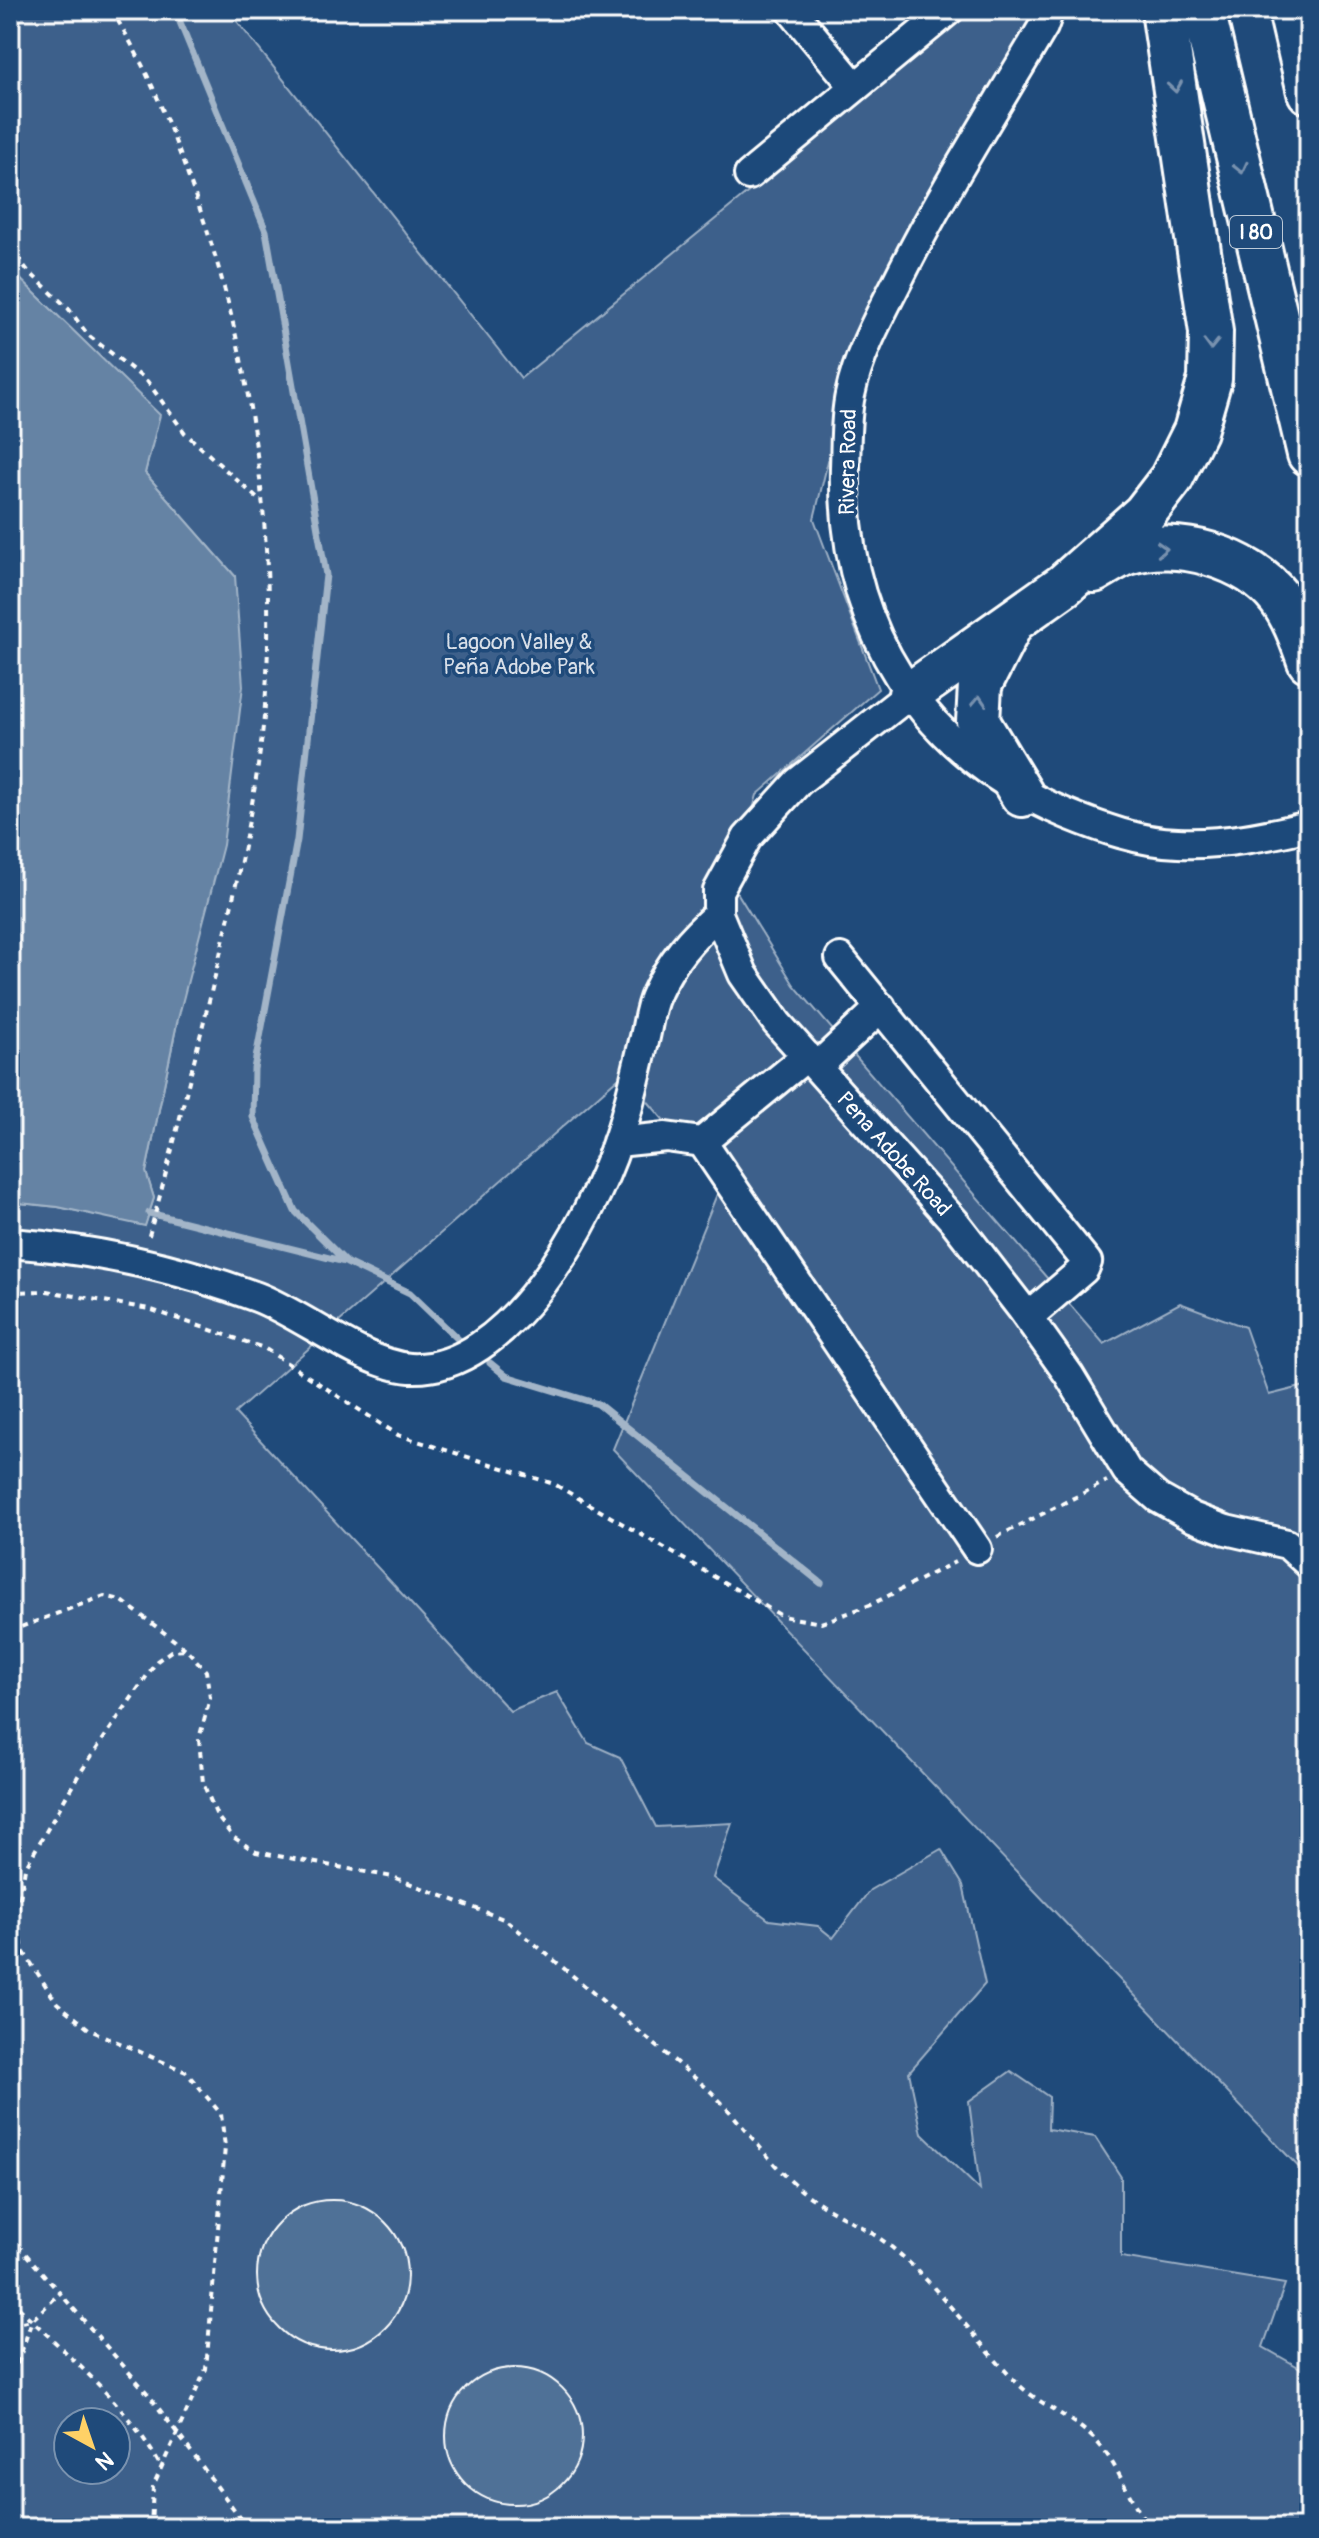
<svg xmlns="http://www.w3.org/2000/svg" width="1319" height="2538" font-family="Pangolin,sans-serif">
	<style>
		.green { fill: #3c618b; stroke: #9eb0c5; stroke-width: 2; fill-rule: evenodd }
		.water { fill: #6583a4; stroke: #a3b5c8; stroke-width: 2 }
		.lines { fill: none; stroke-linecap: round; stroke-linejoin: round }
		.stream { stroke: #a3b5c8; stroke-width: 7 }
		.building { fill: #507197; stroke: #fff; stroke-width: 2 }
		.minor-casing { stroke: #fff; stroke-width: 34 }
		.highway-casing { stroke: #fff; stroke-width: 48 }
		.path { stroke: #fff; stroke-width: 4; stroke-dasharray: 6 6; stroke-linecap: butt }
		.minor { stroke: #1f4a7a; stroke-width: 28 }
		.highway { stroke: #1f4a7a; stroke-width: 42 }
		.oneway { stroke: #7992af }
		.labels { text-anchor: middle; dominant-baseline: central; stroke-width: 7; stroke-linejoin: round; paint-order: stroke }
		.shield { fill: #1f4a7a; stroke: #bcc9d7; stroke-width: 2 }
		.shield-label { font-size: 20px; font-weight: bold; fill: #fff }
		.street-label { font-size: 22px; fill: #fff; stroke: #1f4a7a }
		.park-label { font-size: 22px; fill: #d8dfe8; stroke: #1f4a7a }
	</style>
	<rect width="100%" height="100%" fill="#1f4a7a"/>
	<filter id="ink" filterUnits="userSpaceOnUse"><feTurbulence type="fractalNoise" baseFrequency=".0125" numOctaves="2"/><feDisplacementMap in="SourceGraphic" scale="16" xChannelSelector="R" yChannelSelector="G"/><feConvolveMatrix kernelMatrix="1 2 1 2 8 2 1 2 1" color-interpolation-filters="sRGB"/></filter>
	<g filter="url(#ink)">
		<path class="green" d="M10 10H228L521 378 971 10H1065L993 104 863 316 814 519 878 689 757 795 732 884 794 985 1104 1344 1180 1303 1245 1327 1269 1395 1309 1385V2178L613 1449 720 1187 624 1073 235 1413 510 1711 557 1692 588 1743 620 1757 656 1827 732 1823 713 1878 769 1920 818 1926 833 1938 870 1890 941 1849 963 1885 985 1984 909 2072 922 2134 980 2190 969 2101 1011 2071 1049 2097 1048 2129 1095 2137 1121 2177V2257L1285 2284 1263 2347 1309 2373V2528H10V1202L58 1207 145 1225 154 1198 146 1172 177 1023 235 576 145 473 159 415 10 269ZM68 2422H116V2470H68Z"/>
		<path class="water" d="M10 269 160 415 145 473 235 576 243 686 223 845 177 1023 146 1172 154 1198 145 1226 58 1207 10 1202Z"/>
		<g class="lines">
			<path class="stream" d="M175 10 266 231 326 575 297 840 254 1069 253 1117 295 1211 347 1263 410 1293 459 1340
				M149 1213 345 1262
				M490 1363 506 1376 598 1404 821 1583"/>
		</g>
		<path class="building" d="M257 2275a75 75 0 1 1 150 0a75 75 0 1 1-150 0Z
			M446 2436a68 68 0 1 1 136 0a68 68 0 1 1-136 0Z"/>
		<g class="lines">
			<g class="minor-casing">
				<path id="minor" d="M791 10 855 87
					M1049 10 1043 27C993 112 940 195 896 284 878 319 858 356 850 395 845 418 846 444 845 467 841 626 920 752 1067 814 1101 828 1140 842 1178 843 1222 845 1266 836 1309 826
					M749 175 949 10
					M910 694 798 782 747 838 718 891V914L743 974 777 1023 954 1221 1022 1309 1069 1375 1127 1471 1158 1498 1192 1517 1226 1530 1287 1544 1309 1564
					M840 958 1087 1262 1084 1269 1028 1317
					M817 1067 881 1007
					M617 1142 666 1137 702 1142 807 1056
					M702 1142 977 1549
					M10 1243C94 1249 178 1268 257 1297 302 1314 364 1365 410 1368 508 1373 591 1221 618 1140 629 1108 636 1074 644 1041 648 1026 649 1008 656 994 671 961 691 938 718 914"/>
			</g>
			<g class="highway-casing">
				<path id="highway" d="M1203 10 1309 454
					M1290 10 1309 92
					M1094 571C1105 565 1116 557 1127 553 1177 537 1248 557 1280 599 1294 618 1301 639 1309 661
					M1009 628 980 685 978 722 1022 795
					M910 694 1064 585 1144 514 1171 479 1195 431 1210 379 1211 332 1163 10"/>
			</g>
			<path class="path" d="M111 10C149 68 174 136 197 201 253 356 279 553 264 717 254 815 231 909 208 1005 188 1083 170 1162 148 1239
				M10 247 28 271 68 308 88 335 147 381 185 433 259 500
				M10 1292 47 1291 149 1309 264 1348 398 1435 554 1484 782 1616 821 1623 870 1605 955 1562
				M997 1537 1107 1481
				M10 1631 104 1596 121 1600 187 1650
				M10 2236 148 2394 248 2528
				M10 2299C63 2352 127 2402 162 2469
				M10 2324 32 2320 59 2294
				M10 2387 32 2320
				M151 2528 153 2486 206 2369 225 2147 221 2114 186 2072 90 2030 57 2003 23 1951 17 1917 25 1868 78 1776 157 1661 171 1651 187 1650 206 1671 210 1698 199 1739 203 1783 217 1816 233 1837 256 1852 393 1877 506 1920 708 2089C739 2118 762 2154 793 2183 822 2210 860 2222 890 2246 939 2285 974 2340 1018 2384 1041 2406 1075 2418 1097 2442 1121 2468 1128 2502 1152 2528"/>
			<use href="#minor" class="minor"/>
			<use href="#highway" class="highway"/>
		</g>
		<defs><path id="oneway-chevron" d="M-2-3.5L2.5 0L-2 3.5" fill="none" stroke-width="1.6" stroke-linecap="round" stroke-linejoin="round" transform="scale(2)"/></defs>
		<g class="oneway">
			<use href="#oneway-chevron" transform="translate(1175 87) rotate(81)"/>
			<use href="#oneway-chevron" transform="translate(1241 168) rotate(77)"/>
			<use href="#oneway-chevron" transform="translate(1211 344) rotate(91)"/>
			<use href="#oneway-chevron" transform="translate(1162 549) rotate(-3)"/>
			<use href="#oneway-chevron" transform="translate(979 701) rotate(-87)"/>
		</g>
	</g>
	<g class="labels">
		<rect class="shield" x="1230" y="216" width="52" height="32" rx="6"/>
		<g class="shield-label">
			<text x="1256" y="232">I 80</text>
		</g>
		<g class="street-label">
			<text transform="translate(848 462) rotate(-89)">Rivera Road</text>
			<text transform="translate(894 1154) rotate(48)">Pena Adobe Road</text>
		</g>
		<g class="park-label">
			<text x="519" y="642">Lagoon Valley &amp;<tspan x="519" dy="25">Peña Adobe Park</tspan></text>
		</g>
	</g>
	<rect width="1319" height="2538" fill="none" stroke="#1f4a7a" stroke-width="40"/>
	<rect x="20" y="20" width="1279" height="2498" fill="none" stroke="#fff" stroke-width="3" filter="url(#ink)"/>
	<g transform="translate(92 2446) rotate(140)"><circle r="38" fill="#1f4a7a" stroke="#7992af" stroke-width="2"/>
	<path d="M0-6L14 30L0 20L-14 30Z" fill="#ffd166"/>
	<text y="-12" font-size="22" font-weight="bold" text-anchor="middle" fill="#ffffff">N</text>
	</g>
</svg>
